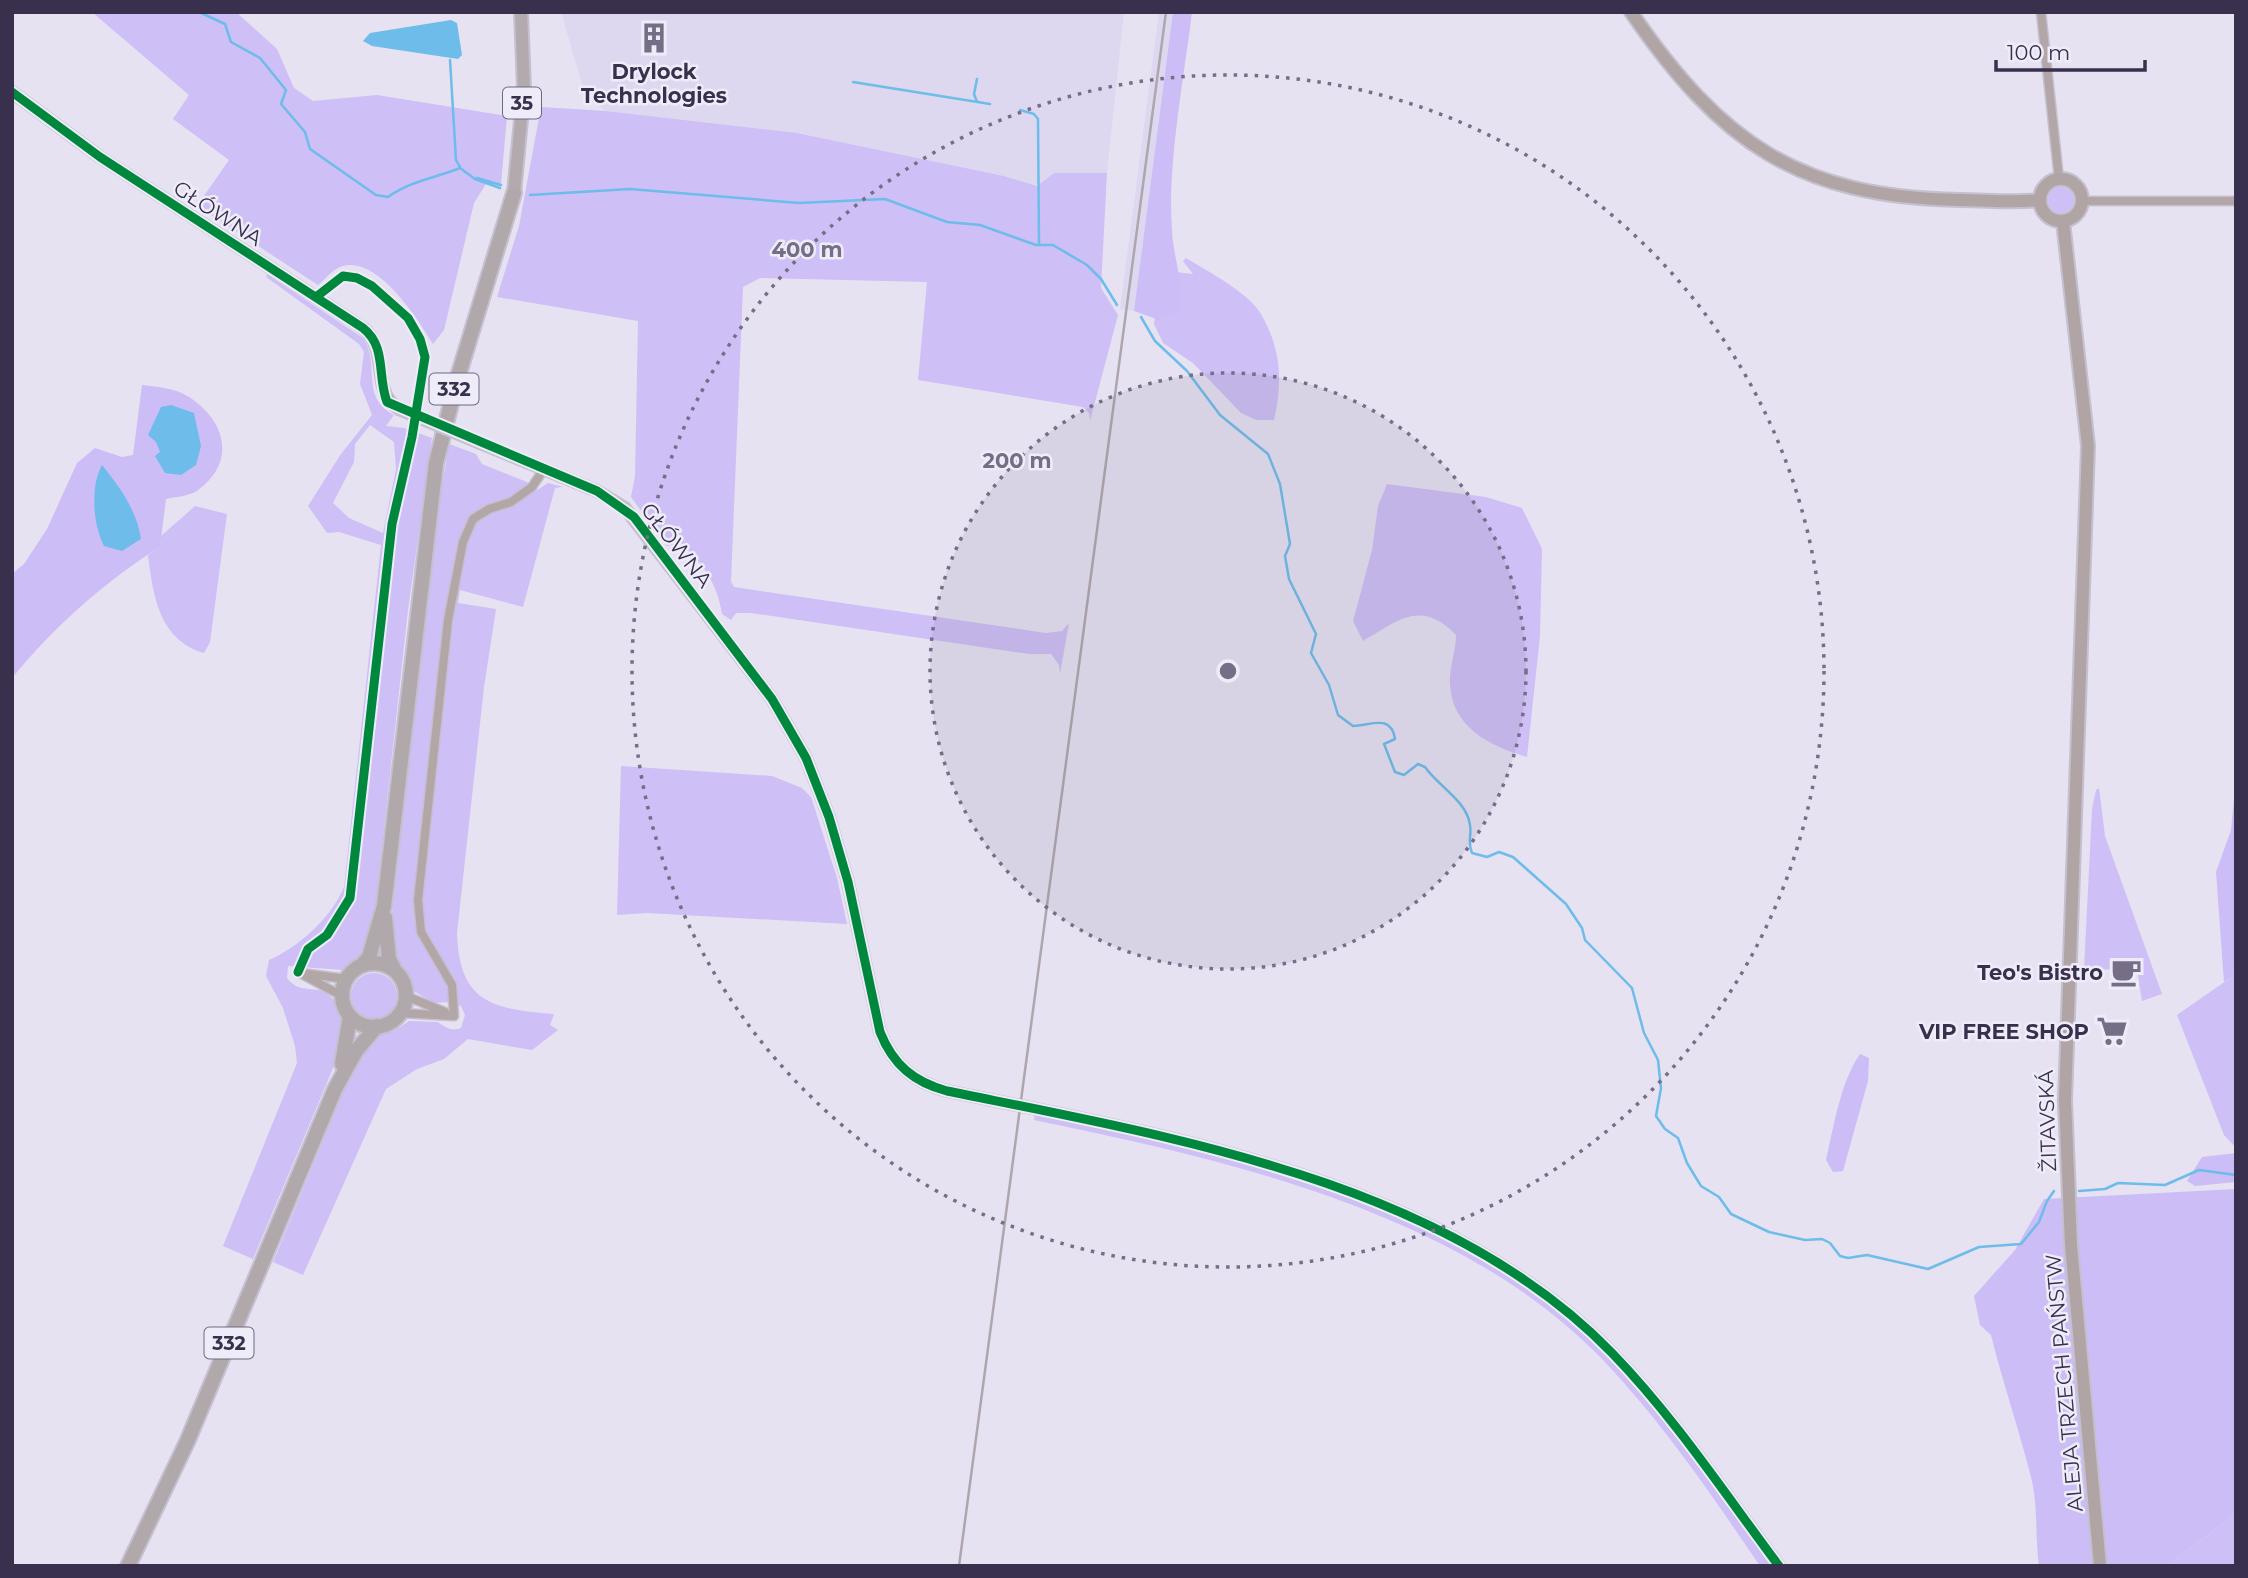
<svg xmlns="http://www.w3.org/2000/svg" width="2248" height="1578" font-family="Montserrat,sans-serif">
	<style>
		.built { fill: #ddd8f0 }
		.green { fill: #cebff6; fill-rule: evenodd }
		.forest { fill: #ccbdf6 }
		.water { fill: #6dbcea }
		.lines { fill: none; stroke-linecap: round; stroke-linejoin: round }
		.stream { stroke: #6dbcea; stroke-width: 2.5 }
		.minor-casing { stroke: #c4c0cf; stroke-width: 11 }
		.tertiary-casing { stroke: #c4c0cf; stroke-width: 14 }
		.secondary-casing { stroke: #c4c0cf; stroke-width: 16 }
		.primary-casing { stroke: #c4c0cf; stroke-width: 16 }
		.trunk-casing { stroke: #c4c0cf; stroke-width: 18 }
		.minor { stroke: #b2a6a6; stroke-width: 8 }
		.tertiary { stroke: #b2a6a6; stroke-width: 10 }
		.secondary { stroke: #b0a5a4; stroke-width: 12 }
		.primary { stroke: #b3aaad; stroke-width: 12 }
		.trunk { stroke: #b1a8ac; stroke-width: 14 }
		.rail { stroke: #afa6ad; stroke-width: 2.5 }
		.tertiary-bridge-casing { stroke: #c4c0cf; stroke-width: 14; stroke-linecap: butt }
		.tertiary-bridge { stroke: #b2a6a6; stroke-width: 10 }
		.cycleway-casing { stroke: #efecfa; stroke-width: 13 }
		.cycleway { stroke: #00873e; stroke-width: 9 }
		.ring { fill: none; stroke: #756e86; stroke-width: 3.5; stroke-dasharray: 3.5 7 }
		.labels { text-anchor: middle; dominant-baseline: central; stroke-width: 5; stroke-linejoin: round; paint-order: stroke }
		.shield { fill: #efecfa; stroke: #6f6880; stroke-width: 2 }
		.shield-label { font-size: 19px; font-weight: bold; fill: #38304c }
		.poi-label { font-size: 21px; font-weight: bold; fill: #38304c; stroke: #efecfa; text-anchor: end }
		.street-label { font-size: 21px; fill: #38304c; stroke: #efecfa }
		.centre { fill: #756e86; stroke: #efecfa; stroke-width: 3.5 }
		.ring-label { font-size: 21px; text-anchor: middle; font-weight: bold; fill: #756e86; stroke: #efecfa; stroke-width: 5; stroke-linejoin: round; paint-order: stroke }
	</style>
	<rect width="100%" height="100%" fill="#e6e2f2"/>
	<path class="built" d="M561 12H1124L1107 173H1054L1037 186 1004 176 797 133 606 111 585 94Z
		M1159 12H1173L1134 311 1120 309Z"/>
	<path class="green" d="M92 12H236L277 49 294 88 313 101 377 95 507 116 501 184 488 181 474 203 444 330 433 344C418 319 376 253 340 267 332 270 324 280 318 285L197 206 229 160 173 119 189 95Z
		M541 107 606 111 797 133 1004 176 1037 186 1054 173H1107L1101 288 1118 315 1090 421 1089 413 1083 407 918 380 927 282 760 278 743 287 731 581 734 587 1046 633 1062 631 1069 623 1060 674 1059 665 1051 654H1029L751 613H736L731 620 722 614C718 585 703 563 681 543L667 546 631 497 635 476 638 321 497 297 519 226Z
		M2048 200a13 13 0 1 1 26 0a13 13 0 1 1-26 0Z
		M1186 258C1207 271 1248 292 1261 314 1281 349 1283 381 1274 420H1256L1241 413 1193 363 1163 343 1154 324 1159 270 1193 274 1183 261Z
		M267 274 363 338C381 363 359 397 394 415L386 426 404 428 432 438 408 610 373 929 364 955 343 970 288 966 287 978C298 992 307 987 322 991 333 994 345 1015 345 1027 346 1035 341 1046 339 1054L253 1259 223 1246 297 1063 295 1046 283 1008 266 976 269 960C299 947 331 918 344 887L381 545 339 532 327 533 308 506 341 454 372 415 360 384 364 352 359 344 266 277ZM370 425 394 442 396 469 383 533 349 518 333 503 354 462 355 444Z
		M449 444 476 454 482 464 527 482 534 492 548 483 563 487 555 488 523 607 460 590 458 603 496 609 484 687 457 933C459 1004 494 1009 554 1014L550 1025 558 1030 532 1050 468 1039 444 1059 417 1069 386 1089 303 1275 273 1262 357 1058 376 1034 394 1031 409 1021 438 1022C445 1027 451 1032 461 1028L465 1015 461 1006 449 1002 434 1003 412 990 406 975 393 962 390 931 438 510Z
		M1387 484 1486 497 1522 508 1542 549 1540 636 1527 757C1490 746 1452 728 1450 684 1449 668 1456 651 1456 635 1421 599 1399 620 1363 641L1353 621 1372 550 1378 506Z
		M195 506 227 514 210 642 204 653C159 640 153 595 148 555L160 547 161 536Z
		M621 766 772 776 802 788 811 797 814 806 837 878 847 924 647 913 617 915Z
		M2099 788 2105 836 2162 994 2142 1001 2137 970 2084 969 2092 809 2096 790Z
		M351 996a23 23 0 1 1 46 0a23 23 0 1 1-46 0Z
		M2236 974V1148L2224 1135 2177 1015Z
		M1035 1114C1234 1156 1458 1205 1606 1355 1670 1419 1721 1493 1774 1566H1760C1711 1494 1663 1423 1603 1360 1461 1212 1228 1160 1034 1120Z
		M2236 1514V1566H2166Z"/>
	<path class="forest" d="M1173 12H1192C1184 78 1167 166 1172 231 1173 256 1185 285 1179 310L1159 320 1134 311Z
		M142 385C158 387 175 388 189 397 226 421 237 462 197 491 189 496 175 497 166 499L160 547C105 581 53 628 12 678V574L24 564 47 529 77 463 95 448 122 457 133 455Z
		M2236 778V974L2224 982 2216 872 2231 830Z
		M1860 1054 1869 1058 1868 1081 1843 1171 1833 1172 1826 1160C1834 1126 1840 1083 1860 1054Z
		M2236 1153V1182L2195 1186 2187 1181 2202 1157Z
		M2236 1189V1514L2166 1566H2039C2035 1537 2038 1509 2032 1481 2020 1432 2003 1384 1991 1335L1980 1325 1974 1296 2015 1250 2044 1199Z"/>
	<path class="water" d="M451 20 457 23 462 55 458 59 372 46 363 41 370 33Z
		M171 405 194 413 201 446 196 465 181 475 165 473 155 456 160 452 156 442 148 435 161 407Z
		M102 465C120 487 137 511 141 539L122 551 104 546C93 525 90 486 102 465Z"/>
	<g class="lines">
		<path class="stream" d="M199 12 225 24 231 42 260 58 286 90 281 104 305 132 310 149 376 195 388 197C410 181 435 178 460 168L475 179 500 188
			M450 60 456 160 460 167
			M977 79 974 94 977 102
			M853 82 990 104
			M1020 110 1034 114 1038 119 1039 245
			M477 178 501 185
			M530 195 630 189 799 203 885 199 947 222 980 225 1036 245H1053L1087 265 1101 279 1117 305
			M1141 317 1155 341 1187 371 1220 415 1268 454 1280 484 1290 544 1285 556 1289 579 1316 634 1311 653 1329 685 1338 715 1353 726C1370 726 1391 713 1395 739L1384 744 1395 772 1404 775 1418 764 1425 767C1438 786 1467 801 1470 825 1472 836 1467 841 1472 853L1487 857 1499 852 1513 857 1566 904 1582 928 1585 940 1632 988 1644 1033 1658 1060 1661 1088 1656 1116 1665 1129 1678 1138 1687 1163 1701 1186 1719 1197 1731 1214 1769 1232 1805 1240 1822 1239 1830 1243 1840 1256 1848 1258 1867 1255 1928 1269 1979 1247 2021 1244 2039 1222 2047 1201 2054 1191
			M2079 1191 2105 1189 2118 1183 2165 1185 2199 1170 2236 1175"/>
		<g class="minor-casing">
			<path id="minor" d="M2041 12 2059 179
				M2083 201H2236
				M298 972 308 949 327 935 350 898 392 524 412 437 425 357 420 339 408 318 372 286 357 278 343 276 316 297
				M298 972 342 996
				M301 973 346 979
				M406 996 445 1012
				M400 1013 454 1016
				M454 1016 452 985 421 932 418 900 448 620 463 542 473 519 489 509 511 502 532 487 544 469"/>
		</g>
		<g class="tertiary-casing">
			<path id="tertiary" d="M12 92 100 157 363 328C391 351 369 390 399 409
				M485 445 597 491 625 508 772 699 806 758 829 817 848 882 880 1032C893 1065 914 1082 947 1091 1172 1137 1447 1182 1612 1353 1675 1418 1725 1494 1779 1566"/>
		</g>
		<g class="secondary-casing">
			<path id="secondary" d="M1631 12C1721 143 1798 197 1960 200 1986 200 2014 203 2040 200
				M2040 200a21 21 0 1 1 42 0a21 21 0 1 1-42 0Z
				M2063 221 2088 446 2065 1100 2071 1245 2100 1566"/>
		</g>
		<g class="primary-casing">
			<path id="primary" d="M514 193 524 89 521 12"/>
		</g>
		<g class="trunk-casing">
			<path id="trunk" d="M385 918 389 959 395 971
				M342 995a32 32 0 1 1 64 0a32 32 0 1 1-64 0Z
				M362 965 369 957 384 906 436 463 457 380 514 193
				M342 1064 350 1016
				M128 1566 187 1442 335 1089 356 1051 377 1026"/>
		</g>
		<use href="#minor" class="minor"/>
		<use href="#tertiary" class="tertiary"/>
		<use href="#secondary" class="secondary"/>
		<use href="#primary" class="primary"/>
		<use href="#trunk" class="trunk"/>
		<path class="rail" d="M959 1566 1166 12"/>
		<g class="tertiary-bridge-casing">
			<path id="tertiary-bridge" d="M399 409 485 445"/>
		</g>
		<use href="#tertiary-bridge" class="tertiary-bridge"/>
		<g class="cycleway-casing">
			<path id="cycleway" d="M12 92 100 157 363 328C387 347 377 376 387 402L597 491 634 517 772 699 806 758 829 817 848 882 880 1032C893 1065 914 1082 947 1091 1172 1137 1447 1182 1612 1353 1675 1418 1725 1494 1779 1566
				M298 972 308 949 327 935 350 898 392 524 412 437 425 357 420 339 408 318 372 286 357 278 343 276 316 297"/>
		</g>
		<use href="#cycleway" class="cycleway"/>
	</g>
	<circle cx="1228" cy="671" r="298" fill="#756e86" fill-opacity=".12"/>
	<g class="ring">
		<circle cx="1228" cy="671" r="298"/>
		<circle cx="1228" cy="671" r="596"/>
	</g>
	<defs>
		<g id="building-bare" transform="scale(2.415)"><path d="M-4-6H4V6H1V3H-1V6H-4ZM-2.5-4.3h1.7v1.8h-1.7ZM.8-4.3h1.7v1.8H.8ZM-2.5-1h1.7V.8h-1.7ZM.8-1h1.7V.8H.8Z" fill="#756e86" stroke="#efecfa" stroke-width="2.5" paint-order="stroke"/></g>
		<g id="cafe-bare" transform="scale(2.415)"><path d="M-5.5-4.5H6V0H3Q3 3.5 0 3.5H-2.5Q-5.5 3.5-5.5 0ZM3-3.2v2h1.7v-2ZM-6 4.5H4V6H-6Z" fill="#756e86" stroke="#efecfa" stroke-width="2.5" paint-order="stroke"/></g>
		<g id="supermarket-bare" transform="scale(2.415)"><path d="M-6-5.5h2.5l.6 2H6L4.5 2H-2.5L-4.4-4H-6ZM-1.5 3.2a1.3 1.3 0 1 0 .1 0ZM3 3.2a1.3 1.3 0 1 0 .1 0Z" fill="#756e86" stroke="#efecfa" stroke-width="2.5" paint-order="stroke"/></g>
	</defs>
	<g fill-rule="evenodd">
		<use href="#building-bare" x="654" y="38"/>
		<use href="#cafe-bare" x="2126" y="972"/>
		<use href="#supermarket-bare" x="2112" y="1031"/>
	</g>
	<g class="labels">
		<g class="shield">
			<rect x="503" y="87.5" width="38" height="31" rx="5"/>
			<rect x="429.5" y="373.5" width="49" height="31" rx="5"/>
			<rect x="204.5" y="1327.5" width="49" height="31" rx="5"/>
		</g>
		<g class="shield-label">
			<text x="522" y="103">35</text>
			<text x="454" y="389">332</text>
			<text x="229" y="1343">332</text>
		</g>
		<g class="poi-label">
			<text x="654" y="71" text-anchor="middle">Drylock<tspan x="654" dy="24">Technologies</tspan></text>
			<text x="2103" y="972">Teo's Bistro</text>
			<text x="2089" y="1031">VIP FREE SHOP</text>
		</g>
		<g class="street-label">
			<text transform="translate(218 213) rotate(33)">GŁÓWNA</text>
			<text transform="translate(677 545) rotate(52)">GŁÓWNA</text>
			<text transform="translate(2047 1121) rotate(-92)">ŽITAVSKÁ</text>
			<text transform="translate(2064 1383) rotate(-95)">ALEJA TRZECH PAŃSTW</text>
		</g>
	</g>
	<circle cx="1228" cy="671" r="10" class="centre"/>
	<g class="ring-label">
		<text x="807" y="257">400 m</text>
		<text x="1017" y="468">200 m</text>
	</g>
	<rect width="2248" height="1578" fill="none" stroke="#38304c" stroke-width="28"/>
	<path d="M1996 60v10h149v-10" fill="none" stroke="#38304c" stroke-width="3.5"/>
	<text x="2007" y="60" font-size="21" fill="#38304c" stroke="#efecfa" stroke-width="5" paint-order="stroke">100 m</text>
</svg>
